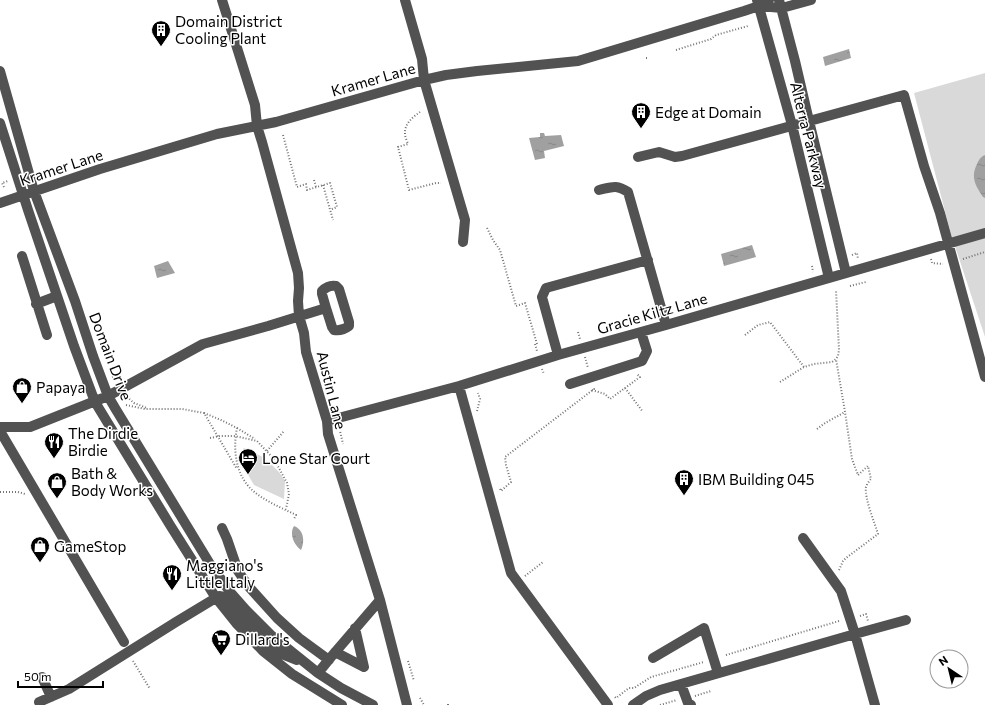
<svg xmlns="http://www.w3.org/2000/svg" width="985" height="705" font-family="Commissioner,sans-serif">
	<style>
		.grass { fill: #d9d9d9 }
		.water { fill: url(#water-ripples) }
		.lines { fill: none; stroke-linecap: round; stroke-linejoin: round }
		.path { stroke: #747474; stroke-width: 2; stroke-dasharray: 1 2; stroke-linecap: butt }
		.minor { stroke: #525252; stroke-width: 10 }
		.labels { text-anchor: middle; dominant-baseline: central; stroke-width: 3; stroke-linejoin: round; paint-order: stroke }
		.poi-label { font-size: 15px; fill: #000; stroke: #fff; text-anchor: start }
		.street-label { font-size: 15px; fill: #000; stroke: #fff }
	</style>
	<defs>
		<pattern id="water-ripples" width="26" height="14" patternUnits="userSpaceOnUse"><rect width="26" height="14" fill="#a0a0a0"/><path d="M2 4q2-2 4 0t4 0M15 11q2-2 4 0t4 0" fill="none" stroke="#888"/></pattern>
	</defs>
	<rect width="100%" height="100%" fill="#fff"/>
	<path class="grass" d="M985 73V337L951 234 914 93Z
		M244 448 261 456 273 466 279 472 285 481 284 499 254 485 247 473 242 459 243 449Z"/>
	<path class="water" d="M849 49 851 58 825 66 823 57Z
		M540 133H544L545 136 561 135 564 146 544 151 545 158 535 160 529 138 540 137Z
		M985 155V198L983 197C976 186 970 178 977 164 979 160 980 157 985 155Z
		M752 245 756 257 724 266 721 254Z
		M168 261 175 273 157 278 154 266Z
		M294 526C304 530 305 541 301 550 294 545 289 534 294 526Z"/>
	<g class="lines">
		<path class="path" d="M676 50 711 39 716 35 748 26
			M646 58H647
			M420 112C413 117 404 124 405 134 405 137 407 141 408 144L398 147 409 190 436 183H441
			M283 135 297 187 306 184 307 190 330 183 337 207 330 210
			M314 180 316 187
			M323 185 333 220
			M4 187 2 183 8 181
			M487 228 493 240 500 250 516 306 525 303 537 344
			M852 255 857 253 858 259
			M931 259 932 263 943 264
			M963 259 985 252
			M812 266 813 272
			M850 286 866 282
			M578 332 580 339
			M745 335 758 325 770 322 804 367 814 364 832 362 836 359 838 356 839 350 836 290
			M535 344 537 351
			M585 357 588 368
			M542 369 544 374
			M112 377 117 376V380
			M780 382 804 367
			M625 388 643 412
			M592 390 605 394 610 399 640 377 637 374
			M127 397 134 403 147 408
			M126 405 145 409H182L204 413 237 469
			M477 411 480 399 478 393
			M204 413 221 420 237 428C233 448 235 472 250 488 262 500 280 507 296 515L294 519
			M237 428 255 439
			M340 429V431L343 444
			M817 429 825 423 845 412 836 359
			M210 438 220 436H235L257 441 274 459 287 483 289 494 286 509
			M267 451 284 431
			M500 489 501 491 511 482 506 465 505 457 594 389 593 387
			M0 492H18L25 494
			M839 570 843 561 846 558 878 534C875 524 864 497 866 487 867 484 869 481 871 479L868 466 858 475 852 459 845 412
			M525 576 543 562
			M860 616 866 614 868 621
			M726 655 839 621
			M133 661 150 689
			M408 661 414 681
			M695 696 711 691
			M615 697 616 698 629 688H634L651 677 704 662
			M420 698 424 705
			M448 705V704
			M660 705 677 700"/>
		<path class="minor" d="M222 0 255 105 257 126 262 142 298 273 299 288 298 301 299 316 304 333 306 352 327 421 328 434 380 600 407 705
			M405 0 422 59 424 80 465 220 463 242
			M757 0 792 125 829 278
			M779 0 795 61 809 121 846 273
			M759 6 782 8 811 0
			M0 71 34 191 75 301 93 356 108 396 115 408 210 564 231 593 246 610 272 636 318 673 341 688 373 705
			M0 123 28 210 74 346 95 402 170 525 216 598 236 623 263 651 292 674 342 705
			M638 157 659 152 675 157 682 156 904 95 924 166 940 213 985 377
			M599 190C612 187 616 184 628 192L666 325
			M0 203 100 169 217 134 276 122 424 80 446 75 477 71 578 61 744 11 759 6 769 0
			M22 256 47 335
			M36 304 57 296
			M558 355 542 297 546 288 648 260
			M570 384 642 361 647 351 641 332
			M459 386 511 573 608 705
			M327 421 459 386 558 355 666 325 985 233
			M0 427H30L108 396 203 344 268 326 326 308 332 327 334 330C339 331 345 329 349 326V322L339 289 336 286C331 285 326 287 322 291V294L326 308
			M0 431 124 642
			M222 528 227 539 238 571 249 587 277 618 299 638 329 660
			M335 652 364 667 355 628
			M653 658 704 628 718 673
			M318 673 331 657 380 600
			M42 677 51 697
			M681 684 688 703 691 705
			M39 702 69 689 176 622 219 596 225 597 247 622 265 640 282 654 297 660
			M633 705 646 696 660 690 855 634 841 591 803 538
			M875 705 855 634 906 620"/>
	</g>
	<defs>
		<g id="building-pin" transform="scale(1)"><path d="M0 17L-7.5 6A9.5 9.5 0 1 1 7.5 6Z" fill="#000" stroke="#fff"/><path d="M-4-6H4V6H1V3H-1V6H-4ZM-2.5-4.3h1.7v1.8h-1.7ZM.8-4.3h1.7v1.8H.8ZM-2.5-1h1.7V.8h-1.7ZM.8-1h1.7V.8H.8Z" fill="#fff"/></g>
		<g id="shop-pin" transform="scale(1)"><path d="M0 17L-7.5 6A9.5 9.5 0 1 1 7.5 6Z" fill="#000" stroke="#fff"/><path d="M-5-2.5h2.3a2.7 3.5 0 0 1 5.4 0H5L5.5 6h-11ZM-1.5-2.5h3a1.5 2.3 0 0 0-3 0Z" fill="#fff"/></g>
		<g id="restaurant-pin" transform="scale(1)"><path d="M0 17L-7.5 6A9.5 9.5 0 1 1 7.5 6Z" fill="#000" stroke="#fff"/><path d="M-5-6h1v4h1v-4h1v4h1v-4h1v5L-1.5 .5V6h-2V.5L-5-1ZM5-6V6H3V1.5H1.5Q1.5-4 5-6Z" fill="#fff"/></g>
		<g id="hotel-pin" transform="scale(1)"><path d="M0 17L-7.5 6A9.5 9.5 0 1 1 7.5 6Z" fill="#000" stroke="#fff"/><path d="M-6-4.5h1.5V1H6V5H4.5V3h-9V5H-6ZM-4 0a1.8 1.8 0 1 1 3.6 0ZM.5 0V-2.5h3Q6-2.5 6 0Z" fill="#fff"/></g>
		<g id="supermarket-pin" transform="scale(1)"><path d="M0 17L-7.5 6A9.5 9.5 0 1 1 7.5 6Z" fill="#000" stroke="#fff"/><path d="M-6-5.5h2.5l.6 2H6L4.5 2H-2.5L-4.4-4H-6ZM-1.5 3.2a1.3 1.3 0 1 0 .1 0ZM3 3.2a1.3 1.3 0 1 0 .1 0Z" fill="#fff"/></g>
	</defs>
	<g fill-rule="evenodd">
		<use href="#building-pin" x="161" y="30"/>
		<use href="#building-pin" x="641" y="112"/>
		<use href="#shop-pin" x="22" y="387"/>
		<use href="#restaurant-pin" x="54" y="442"/>
		<use href="#hotel-pin" x="248" y="458"/>
		<use href="#building-pin" x="684" y="479"/>
		<use href="#shop-pin" x="57" y="482"/>
		<use href="#shop-pin" x="40" y="546"/>
		<use href="#restaurant-pin" x="172" y="574"/>
		<use href="#supermarket-pin" x="221" y="639"/>
	</g>
	<g class="labels">
		<g class="poi-label">
			<text x="175" y="21">Domain District<tspan x="175" dy="17">Cooling Plant</tspan></text>
			<text x="655" y="112">Edge at Domain</text>
			<text x="36" y="387">Papaya</text>
			<text x="68" y="433">The Dirdie<tspan x="68" dy="17">Birdie</tspan></text>
			<text x="262" y="458">Lone Star Court</text>
			<text x="71" y="473">Bath &amp;<tspan x="71" dy="17">Body Works</tspan></text>
			<text x="698" y="479">IBM Building 045</text>
			<text x="54" y="546">GameStop</text>
			<text x="186" y="565">Maggiano's<tspan x="186" dy="17">Little Italy</tspan></text>
			<text x="235" y="639">Dillard's</text>
		</g>
		<g class="street-label">
			<text transform="translate(373 79) rotate(-16)">Kramer Lane</text>
			<text transform="translate(809 135) rotate(76)">Alterra Parkway</text>
			<text transform="translate(61 167) rotate(-18)">Kramer Lane</text>
			<text transform="translate(652 313) rotate(-16)">Gracie Kiltz Lane</text>
			<text transform="translate(111 356) rotate(69)">Domain Drive</text>
			<text transform="translate(332 390) rotate(76)">Austin Lane</text>
		</g>
	</g>
	<g transform="translate(949 669) rotate(325)"><circle r="19" fill="#ffffff" stroke="#999999"/>
	<path d="M0-3L7 15L0 10L-7 15Z" fill="#000000"/>
	<text y="-6" font-size="11" font-weight="bold" text-anchor="middle" fill="#000000">N</text>
	</g>
	<path d="M18 681v6h85v-6" fill="none" stroke="#000000" stroke-width="2"/>
	<text x="24" y="681" font-size="12" fill="#000000" stroke="#ffffff" stroke-width="3" paint-order="stroke">50 m</text>
</svg>
